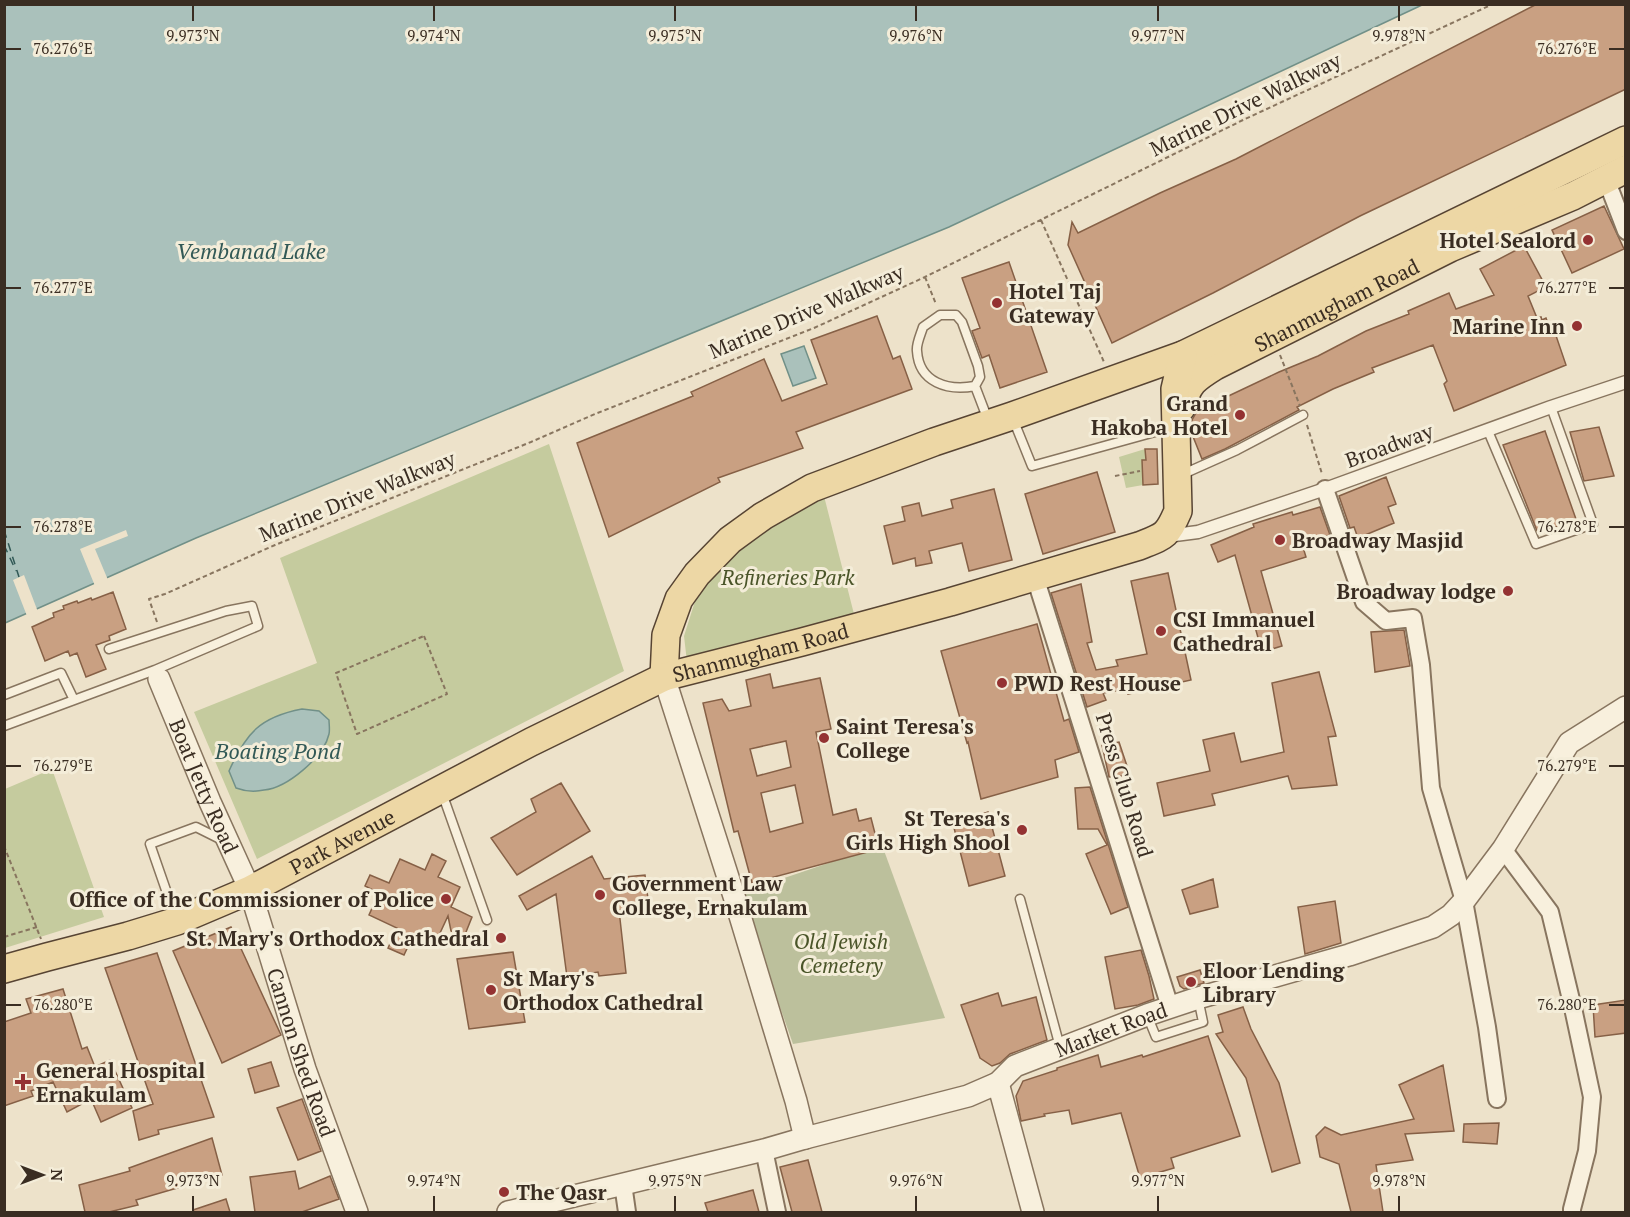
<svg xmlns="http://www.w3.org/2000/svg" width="1630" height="1217" font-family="'PT Serif',serif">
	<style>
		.green { fill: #c5cb9e }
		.cemetery { fill: #bcc09c }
		.water { fill: #aac1bb; stroke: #719088; stroke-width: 1.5 }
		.pier { fill: #ede2ca }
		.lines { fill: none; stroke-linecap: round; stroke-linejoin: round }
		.ferry { stroke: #325956; stroke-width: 1.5; stroke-dasharray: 8 6; stroke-linecap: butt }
		.building { fill: #c9a082; stroke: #866046; stroke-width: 1.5; fill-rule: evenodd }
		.service-casing { stroke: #88755f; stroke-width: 11 }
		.pedestrian-casing { stroke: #88755f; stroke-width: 15 }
		.minor-casing { stroke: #88755f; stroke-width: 20 }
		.tertiary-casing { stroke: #88755f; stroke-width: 24 }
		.primary-casing { stroke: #574433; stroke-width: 30 }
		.path { stroke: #88755f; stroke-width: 2; stroke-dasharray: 4.5 3; stroke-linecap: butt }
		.service { stroke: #f8f0dd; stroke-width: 8 }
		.pedestrian { stroke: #f8f0dd; stroke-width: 12 }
		.minor { stroke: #f8f0dd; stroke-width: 16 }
		.tertiary { stroke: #f8f0dd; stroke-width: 21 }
		.primary { stroke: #edd7a5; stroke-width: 27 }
		.ticks { fill: none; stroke: #3a2d22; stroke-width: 2 }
		.poi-dot { fill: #943232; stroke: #f4edd9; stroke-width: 2 }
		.labels { text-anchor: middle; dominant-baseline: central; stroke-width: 6; stroke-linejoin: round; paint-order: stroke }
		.street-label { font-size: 21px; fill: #3a2d22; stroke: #f4edd9 }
		.poi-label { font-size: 21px; font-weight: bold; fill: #3a2d22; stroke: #f4edd9; text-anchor: start }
		.park-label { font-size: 21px; font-style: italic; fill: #4a5529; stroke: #f4edd9 }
		.water-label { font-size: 22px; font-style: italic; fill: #325956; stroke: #f4edd9 }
		.ticks-label { font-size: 15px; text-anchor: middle; fill: #3a2d22; stroke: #f4edd9; stroke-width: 6; stroke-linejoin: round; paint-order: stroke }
	</style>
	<rect width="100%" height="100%" fill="#ede2ca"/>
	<path class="green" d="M549 444 624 671 257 859 194 712 317 663 280 558Z
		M1145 449 1146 460H1142L1143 485 1126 488 1119 457Z
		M824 496 854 614 687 662 684 636 697 595 715 568 767 525Z
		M52 769 104 917 5 948V789Z"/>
	<path class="cemetery" d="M882 845 945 1018 793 1044 740 893Z"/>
	<path class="water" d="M4 5H1422L949 227 196 538 5 623Z
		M804 346 816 378 793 386 781 354Z
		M302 709 319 711 329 720C329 724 330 730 329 734 324 757 287 788 264 790 255 792 244 791 236 788L229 771C246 733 260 717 302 709Z"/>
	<path class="pier" d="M126 530 128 536 95 549 108 580 95 586 80 549Z
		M24 575 38 612 27 616 13 580Z"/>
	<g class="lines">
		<path class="ferry" d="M4 530 19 577
			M4 545 16 571"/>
	</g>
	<path class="building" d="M1537 4H1626V89L1360 216 1213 293 1112 343 1068 245 1072 222 1078 233 1160 193 1236 159Z
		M1604 206 1624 249 1572 273 1552 230Z
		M1524 246 1546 287 1528 296 1537 318 1541 317 1542 320 1546 318 1549 326 1552 324 1566 365 1454 411 1444 384 1447 381 1433 345 1372 368 1374 372 1333 389 1297 407 1299 410 1225 449 1202 459 1192 434V420L1196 413 1201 409 1279 372 1318 356 1366 331 1409 314 1408 311 1449 293 1456 309 1494 295 1480 269Z
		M1009 262 1047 372 1000 388 989 355 982 358 972 331 980 328 962 278Z
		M877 316 893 359 900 356 912 389 796 432 803 448 718 478 720 482 609 537 577 443 693 396 691 392 764 359 782 401 827 384 811 340Z
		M1599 427 1614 476 1584 481 1570 432Z
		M1545 431 1577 522 1537 531 1503 445Z
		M1145 449H1157L1158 484 1143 485 1142 460H1146Z
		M1097 472 1115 532 1043 554 1025 494Z
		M1386 477 1396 504 1388 507 1394 523 1358 538 1354 527 1350 528 1339 496Z
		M994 489 1012 560 969 571 962 543 929 551 932 563 916 566 915 558 893 564 884 526 905 521 902 507 919 503 922 516 953 508 951 500Z
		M1320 507 1330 535 1302 544 1306 557 1261 571 1282 646 1262 652 1235 555 1218 562 1211 545 1254 527 1253 524 1292 512 1293 515Z
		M1168 573 1191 680 1128 694 1127 689 1103 693 1106 700 1087 707 1051 593 1081 584 1092 642 1087 643 1096 670 1118 666 1116 660 1147 654 1131 581Z
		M113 592 126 629 109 636 110 640 96 645 106 669 86 677 77 653 70 656 68 651 45 661 32 627 54 617 53 613 64 609 63 606 77 601 78 603 91 598 92 600Z
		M1037 624 1064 721 1069 719 1079 752 1055 760 1058 777 981 799 968 742 967 743 941 651Z
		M1404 630 1410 666 1375 672 1371 632Z
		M1319 672 1336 736 1328 737 1337 785 1292 789 1288 776 1212 794 1215 805 1164 816 1157 783 1210 771 1203 740 1234 733 1241 762 1284 752 1272 683Z
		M770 674 773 688 820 678 831 729 816 732 833 815 856 809 859 821 871 818 879 849 752 883 738 831 734 832 703 703 722 699 729 711 751 706 746 680ZM786 741 791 767 757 776 750 749ZM795 785 803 823 770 832 761 793Z
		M1119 742 1130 775 1109 777 1102 745Z
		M561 783 590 831 517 875 491 838 536 812 531 799Z
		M1090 787 1128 907 1111 914 1086 854 1107 845 1098 829H1078L1075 788Z
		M988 812 1005 876 969 886 953 824Z
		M432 854 446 861 438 877 460 887 451 907 472 917 464 937 451 931 448 916 433 948 412 938 404 955 388 948 397 928 369 915 379 893 365 886 370 875 389 883 400 859 425 870Z
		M592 856 604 879 645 875 649 907 619 910 626 973 599 976 598 972 567 977 556 894 527 910 519 896Z
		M1213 879 1218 907 1190 914 1182 890Z
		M1335 901 1341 943 1305 954 1298 907Z
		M231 927 281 1035 222 1063 173 951Z
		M1141 950 1149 976 1154 999 1138 1005 1115 1009 1105 957Z
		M513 952 525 1022 469 1029 457 959Z
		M157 953 214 1117 158 1130 159 1134 139 1140 133 1111 153 1104 105 968Z
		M1200 970 1204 983 1184 989 1180 986 1177 977Z
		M63 989 82 1049 87 1047 95 1067 110 1060 132 1108 101 1122 91 1099 67 1112 53 1082 31 1091 33 1096 4 1106V1022L31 1013 26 999Z
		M998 993 1002 1006 1036 997 1047 1040 1010 1054 1000 1063 992 1066 980 1058 961 1005Z
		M1626 1000V1033L1595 1037 1593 1005Z
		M1243 1007 1251 1029 1279 1083 1300 1163 1272 1172 1246 1078 1216 1034 1223 1032 1218 1015Z
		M1208 1036 1240 1136 1171 1158 1174 1168 1140 1178 1121 1113 1072 1124 1069 1110 1044 1114 1045 1116 1021 1121 1016 1096 1023 1081 1057 1070V1068L1098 1055 1101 1067 1142 1055 1143 1057Z
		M271 1062 279 1086 255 1093 248 1069Z
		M1443 1065 1454 1131 1405 1134 1413 1160 1376 1165 1383 1212H1351L1339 1164 1320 1157 1316 1136 1325 1127 1341 1135 1414 1119 1399 1085Z
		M302 1099 321 1151 298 1160 277 1108Z
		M1499 1123 1497 1144 1463 1142 1464 1124Z
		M212 1138 222 1175 136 1200 138 1205 109 1212H85L79 1185 130 1171 129 1168Z
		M808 1160 822 1212H792L780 1167Z
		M295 1171 299 1189 330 1176 339 1199 302 1212H255L250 1177Z
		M753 1190 759 1212H708L705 1203Z
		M226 1199 230 1212H194L193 1210Z"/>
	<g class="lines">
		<g class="service-casing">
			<path id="service" d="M940 315H956L962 322 978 366 980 377 975 386C948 391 919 383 917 351 916 344 921 334 923 327Z
				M975 386 988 420
				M1013 419 1032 466 1173 427
				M1488 431 1536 544 1593 524 1551 407
				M1181 475 1237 450 1303 415
				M109 649 226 611 252 606 258 626 155 670 158 676
				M4 695 61 673 74 700
				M4 726 155 670
				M442 793 487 920
				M1020 899 1060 1047
				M175 916 150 844 196 827 222 840
				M1147 1015 1156 1037 1203 1022 1198 998"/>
		</g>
		<g class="pedestrian-casing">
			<path id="pedestrian" d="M1167 536 1198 532 1325 489 1551 407 1626 382"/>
		</g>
		<g class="minor-casing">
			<path id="minor" d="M1606 179 1626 231
				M1325 489 1364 602 1386 621 1413 618 1421 665 1431 788 1464 901 1487 1027 1497 1099
				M1035 577 1170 1007
				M1503 849 1550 912 1573 1008 1592 1097 1587 1151 1572 1209V1212
				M764 1150 777 1212
				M623 1184 627 1212"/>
		</g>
		<g class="tertiary-casing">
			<g id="tertiary">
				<path d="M664 677 734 896 796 1101 805 1138"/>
				<path id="s1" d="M159 679 210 802 250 890 305 1069 357 1212"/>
				<path d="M998 1083 1033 1212"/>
				<path id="s2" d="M508 1212 764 1150 805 1138 968 1096 998 1083 1015 1066 1147 1015 1198 998 1349 955 1433 927 1451 915 1464 901 1503 849 1569 743 1626 707"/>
			</g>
		</g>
		<g class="primary-casing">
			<g id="primary">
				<path id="s3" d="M1181 408C1188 383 1194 379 1215 366L1450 248 1573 196 1626 169"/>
				<path d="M664 677 666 635 679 599 697 574 730 540 763 516 812 488 934 442 1012 416 1183 355 1626 140"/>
				<path id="s4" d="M4 969 47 957 128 936 177 921 250 890 531 742 664 677 802 642 950 602 1139 546C1164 536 1167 537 1178 511L1175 389 1183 355"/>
			</g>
		</g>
		<path class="path" d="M1041 220 1104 362
			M925 277 936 304
			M1280 355 1300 406
			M1307 425 1322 474
			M1115 476 1140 471
			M157 622 149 599 165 594 275 545 531 442 595 414 814 328 925 277 1243 120 1493 4
			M424 636 447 694 357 734 336 673Z
			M4 846 41 939
			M4 937 37 927"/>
		<use href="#service" class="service"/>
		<use href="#pedestrian" class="pedestrian"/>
		<use href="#minor" class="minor"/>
		<use href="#tertiary" class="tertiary"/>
		<use href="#primary" class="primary"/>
	</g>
	<path class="ticks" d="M193 6V21M434 6V21M675 6V21M916 6V21M1158 6V21M1399 6V21M6 49H21M1609 49H1624M6 288H21M1609 288H1624M6 527H21M1609 527H1624M6 766H21M1609 766H1624M6 1005H21M1609 1005H1624M193 1196V1211M434 1196V1211M675 1196V1211M916 1196V1211M1158 1196V1211M1399 1196V1211"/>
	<g class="poi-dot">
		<circle cx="1588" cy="240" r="6"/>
		<circle cx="997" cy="303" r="6"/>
		<circle cx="1577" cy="326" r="6"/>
		<circle cx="1240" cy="415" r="6"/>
		<circle cx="1280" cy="540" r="6"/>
		<circle cx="1508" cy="591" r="6"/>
		<circle cx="1161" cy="631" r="6"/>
		<circle cx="1002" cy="683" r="6"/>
		<circle cx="824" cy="738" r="6"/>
		<circle cx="1022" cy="830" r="6"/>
		<circle cx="600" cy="895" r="6"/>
		<circle cx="446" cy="899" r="6"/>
		<circle cx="501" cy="938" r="6"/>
		<circle cx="1191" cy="982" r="6"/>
		<circle cx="491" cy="990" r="6"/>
		<path d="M20 1073h6v6h6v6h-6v6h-6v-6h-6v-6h6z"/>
		<circle cx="504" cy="1192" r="6"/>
	</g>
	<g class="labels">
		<g class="street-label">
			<text transform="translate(1245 104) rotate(-26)">Marine Drive Walkway</text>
			<text stroke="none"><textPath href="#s3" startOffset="192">Shanmugham Road</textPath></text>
			<text transform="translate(806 311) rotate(-23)">Marine Drive Walkway</text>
			<text transform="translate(1389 445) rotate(-20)">Broadway</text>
			<text transform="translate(357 496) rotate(-22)">Marine Drive Walkway</text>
			<text stroke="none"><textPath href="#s4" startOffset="824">Shanmugham Road</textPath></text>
			<text stroke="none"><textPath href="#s1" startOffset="116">Boat Jetty Road</textPath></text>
			<text transform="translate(1125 785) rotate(73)">Press Club Road</text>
			<text stroke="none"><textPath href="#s4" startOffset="363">Park Avenue</textPath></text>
			<text stroke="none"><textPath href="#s2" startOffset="634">Market Road</textPath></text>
			<text stroke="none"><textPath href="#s1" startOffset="400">Cannon Shed Road</textPath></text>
		</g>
		<g class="poi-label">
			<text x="1576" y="240" text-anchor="end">Hotel Sealord</text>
			<text x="1009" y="291">Hotel Taj<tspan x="1009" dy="24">Gateway</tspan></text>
			<text x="1565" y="326" text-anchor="end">Marine Inn</text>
			<text x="1228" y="403" text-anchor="end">Grand<tspan x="1228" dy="24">Hakoba Hotel</tspan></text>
			<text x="1292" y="540">Broadway Masjid</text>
			<text x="1496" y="591" text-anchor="end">Broadway lodge</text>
			<text x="1173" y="619">CSI Immanuel<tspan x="1173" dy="24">Cathedral</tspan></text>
			<text x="1014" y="683">PWD Rest House</text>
			<text x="836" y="726">Saint Teresa's<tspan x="836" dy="24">College</tspan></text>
			<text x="1010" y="818" text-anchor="end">St Teresa's<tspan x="1010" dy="24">Girls High Shool</tspan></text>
			<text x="612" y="883">Government Law<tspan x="612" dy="24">College, Ernakulam</tspan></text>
			<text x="434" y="899" text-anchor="end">Office of the Commissioner of Police</text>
			<text x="489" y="938" text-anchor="end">St. Mary's Orthodox Cathedral</text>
			<text x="1203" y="970">Eloor Lending<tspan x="1203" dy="24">Library</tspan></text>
			<text x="503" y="978">St Mary's<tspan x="503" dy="24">Orthodox Cathedral</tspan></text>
			<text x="36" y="1070">General Hospital<tspan x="36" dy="24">Ernakulam</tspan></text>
			<text x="516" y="1192">The Qasr</text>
		</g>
		<g class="park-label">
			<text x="788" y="577">Refineries Park</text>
			<text x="841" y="941">Old Jewish<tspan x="841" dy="24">Cemetery</tspan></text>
		</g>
		<g class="water-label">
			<text x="251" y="250">Vembanad Lake</text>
			<text x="278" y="750">Boating Pond</text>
		</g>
	</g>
	<g class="ticks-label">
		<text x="193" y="41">9.973°N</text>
		<text x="434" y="41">9.974°N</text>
		<text x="675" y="41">9.975°N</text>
		<text x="916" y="41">9.976°N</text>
		<text x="1158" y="41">9.977°N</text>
		<text x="1399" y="41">9.978°N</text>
		<text x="1567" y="54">76.276°E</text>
		<text x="63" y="54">76.276°E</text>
		<text x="1567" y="293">76.277°E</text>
		<text x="63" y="293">76.277°E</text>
		<text x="1567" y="532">76.278°E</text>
		<text x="63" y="532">76.278°E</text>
		<text x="1567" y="771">76.279°E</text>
		<text x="63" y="771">76.279°E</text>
		<text x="1567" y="1010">76.280°E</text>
		<text x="63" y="1010">76.280°E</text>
		<text x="193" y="1186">9.973°N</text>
		<text x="434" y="1186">9.974°N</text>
		<text x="675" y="1186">9.975°N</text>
		<text x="916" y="1186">9.976°N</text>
		<text x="1158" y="1186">9.977°N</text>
		<text x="1399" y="1186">9.978°N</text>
	</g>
	<rect width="1630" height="1217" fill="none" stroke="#3a2d22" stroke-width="12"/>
	<g transform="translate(42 1175) rotate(90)" stroke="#f4edd9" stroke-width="4.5" paint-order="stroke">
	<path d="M0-4.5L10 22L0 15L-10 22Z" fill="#3a2d22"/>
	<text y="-9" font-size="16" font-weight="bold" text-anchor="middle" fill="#3a2d22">N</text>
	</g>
</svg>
